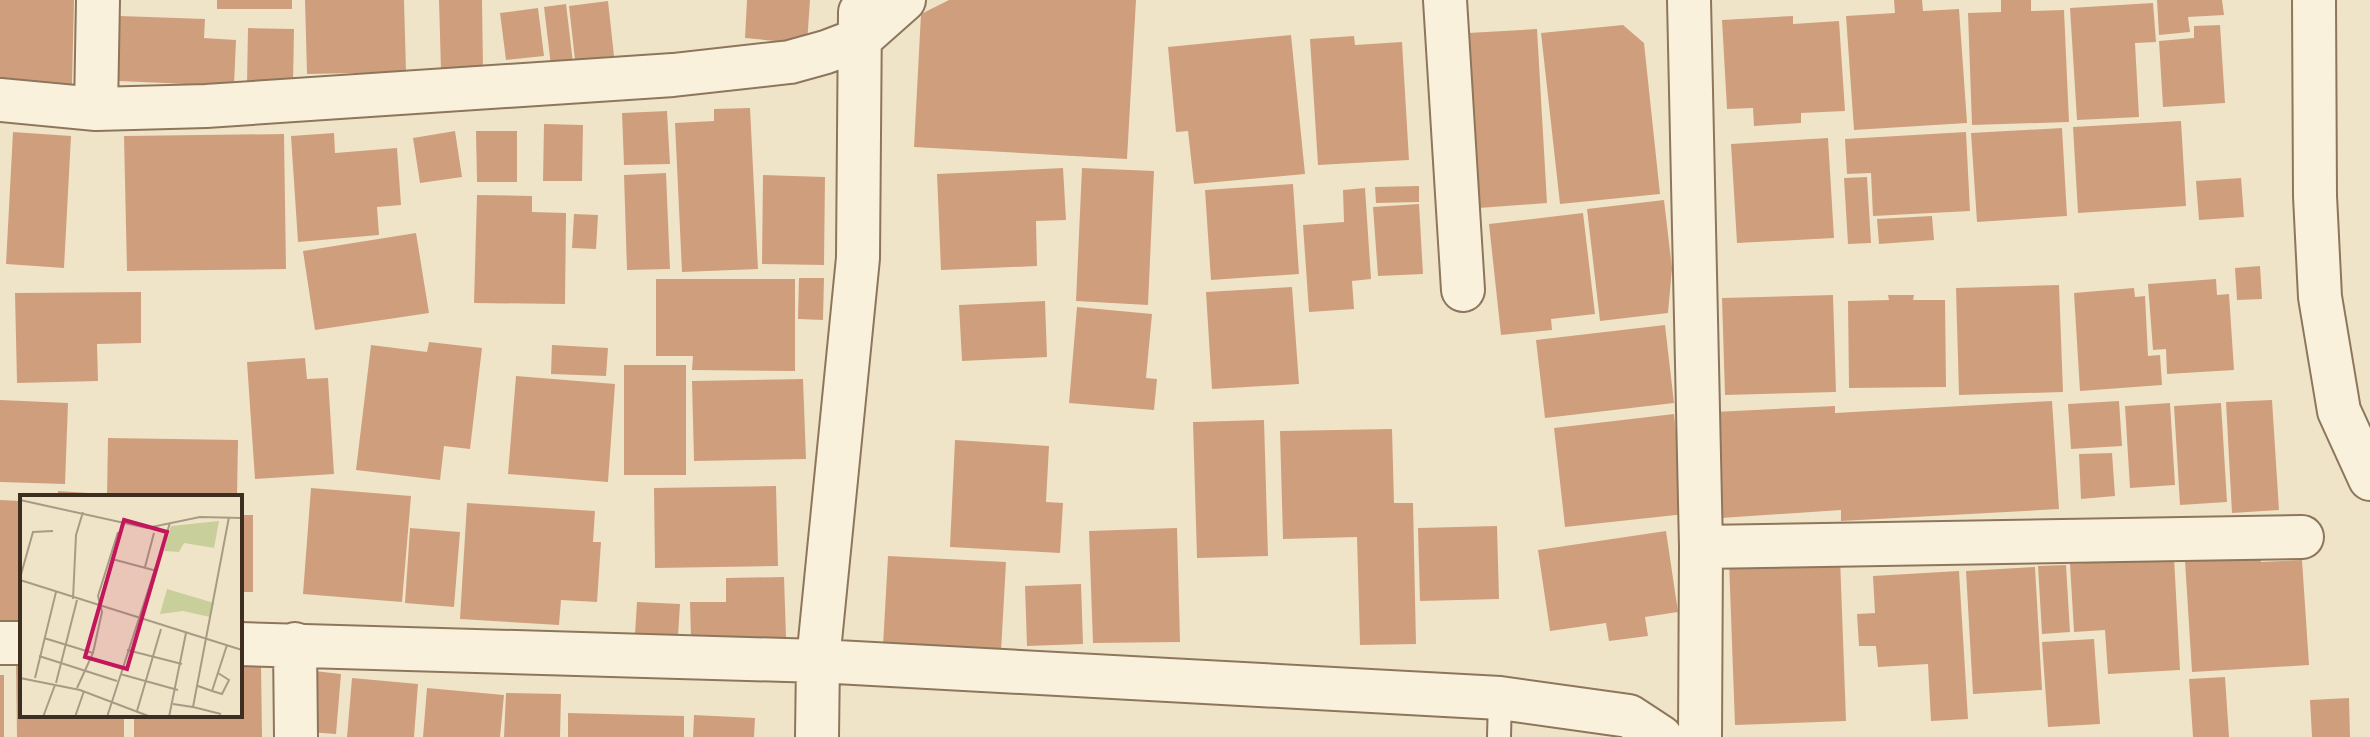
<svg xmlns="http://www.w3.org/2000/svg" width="2370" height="737" font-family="Literata,serif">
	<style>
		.building { fill: #cf9f7d }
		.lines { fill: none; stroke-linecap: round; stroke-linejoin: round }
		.lane-casing { stroke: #8d765c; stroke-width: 26 }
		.street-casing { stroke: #8d765c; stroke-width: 46 }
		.lane { stroke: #faf1dc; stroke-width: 22 }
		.street { stroke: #faf1dc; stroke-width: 42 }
		.inset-road { fill: none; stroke: #a89b85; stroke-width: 2 }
		.view { fill: #c2185b; fill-opacity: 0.15; stroke: #c2185b; stroke-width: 4 }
		.inset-edge { fill: none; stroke: #3d2e20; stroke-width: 4 }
	</style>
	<rect width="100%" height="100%" fill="#f0e4c8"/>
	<path class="building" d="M0 0H74L72 84 0 82Z
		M217 0H292V9H217Z
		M305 0H404L406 72 307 74Z
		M439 0H482L483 70 441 71Z
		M747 0H810L807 44 745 38Z
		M949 0H1136L1127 159 914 147 921 14Z
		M1894 0H1922L1923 11 1959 9 1967 123 1854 130 1846 16 1895 13Z
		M2001 0H2031V11L2064 10 2069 122 1972 125 1968 13 2001 12Z
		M2157 0H2222L2224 15 2188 17 2190 32 2159 35Z
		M608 1 614 56 575 60 569 6Z
		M2153 3 2156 42 2135 43 2139 117 2077 120 2070 8Z
		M566 4 573 63 551 66 544 7Z
		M538 8 544 56 506 60 500 13Z
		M120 16 205 19 204 38 236 40 234 86 118 81Z
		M1793 16V24L1839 21 1845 111 1801 113V123L1754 126 1753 108 1727 109 1722 20Z
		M1623 25 1644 43 1660 194 1560 204 1541 33Z
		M2220 25 2225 103 2163 107 2159 41 2194 38V26Z
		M248 28 294 29 293 85 247 84Z
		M1537 29 1547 203 1479 208 1468 33Z
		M1291 35 1305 174 1194 184 1188 131 1176 132 1168 47Z
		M1354 36 1355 45 1402 42 1409 160 1318 165 1310 39Z
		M750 108 758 269 682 272 675 123 714 121V109Z
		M667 111 670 164 624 165 622 113Z
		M2181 121 2186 206 2078 213 2073 127Z
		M544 124 583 125 582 181H543Z
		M2062 128 2067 216 1977 222 1971 133Z
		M455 131 462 177 420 183 413 138Z
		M476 131H517V182H477Z
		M13 132 71 136 64 268 6 264Z
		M1966 132 1970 211 1873 216 1871 173 1847 174 1845 139Z
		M334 133 335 153 397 148 401 205 377 207 379 235 298 242 291 136Z
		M284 134 286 269 127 271 124 136Z
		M1828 138 1834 238 1737 243 1731 144Z
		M1063 168 1066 220 1036 221 1037 266 941 270 937 174Z
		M1082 168 1154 171 1148 305 1076 301Z
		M666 173 670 269 627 270 624 175Z
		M763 175 825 177 824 265 762 264Z
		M1867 177 1871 243 1848 244 1844 178Z
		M2241 178 2244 217 2199 220 2196 181Z
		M1293 184 1299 274 1211 280 1205 190Z
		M1419 186V202L1376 203 1375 187Z
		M1365 188 1371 279 1352 281 1354 309 1309 312 1303 225 1344 222 1343 190Z
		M477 195 532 196V212L566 213 565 304 474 303Z
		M1664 200 1672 268 1668 313 1600 321 1587 209Z
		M1419 204 1423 274 1378 276 1373 207Z
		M1583 213 1595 314 1551 319 1552 330 1501 335 1489 224Z
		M574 214 598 215 596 249 572 248Z
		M1932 216 1934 240 1879 244 1877 219Z
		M416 233 429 313 315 330 303 251Z
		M2260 266 2262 299 2237 300 2235 268Z
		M799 278H824L823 320 798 319Z
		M656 279H795V371L692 370 693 356H656Z
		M2216 279 2217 295 2229 294 2234 370 2167 374 2166 349 2153 350 2148 284Z
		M2059 285 2063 392 1959 395 1956 288Z
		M1292 287 1299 384 1212 389 1206 292Z
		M2134 288 2135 297 2145 296 2148 356 2160 355 2162 385 2080 391 2074 293Z
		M141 292V343L97 344 98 381 17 383 15 293Z
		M1833 295 1836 392 1725 395 1722 298Z
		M1888 295H1914L1913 300H1945L1946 387 1849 388 1848 301 1889 300Z
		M1045 301 1047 357 962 361 959 305Z
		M1077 307 1152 314 1146 378 1157 379 1154 410 1069 403Z
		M1665 325 1674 403 1545 418 1536 340Z
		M429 342 482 348 470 449 444 446 440 480 356 470 371 345 427 352Z
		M552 345 608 348 606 376 551 374Z
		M305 358 307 379 328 378 334 474 255 479 247 362Z
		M624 365H686V475H624Z
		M516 376 615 384 608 482 508 474Z
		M803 379 806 459 694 461 692 381Z
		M0 400 68 403 65 484 0 482Z
		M2272 400 2279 510 2232 513 2226 402Z
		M2052 401 2059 509 1841 521V510L1721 518 1714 412 1835 406V413Z
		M2119 401 2122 446 2071 449 2068 404Z
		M2170 403 2175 485 2130 488 2125 406Z
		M2221 403 2227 502 2180 505 2174 406Z
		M1674 414 1685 514 1565 527 1554 428Z
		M1264 420 1268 556 1197 558 1193 422Z
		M1392 429 1394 503H1413L1416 644 1360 645 1357 537 1283 539 1280 431Z
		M108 438 238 440 237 497H107Z
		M955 440 1049 446 1046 502 1063 503 1060 553 950 547Z
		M2112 453 2115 496 2081 499 2079 454Z
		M776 486 778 566 655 568 654 488Z
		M311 488 411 496 402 602 303 594Z
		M58 491 89 493V497H58Z
		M0 500 22 501V621L0 620Z
		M467 503 595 511 593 542H601L597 602 561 600 559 625 460 619Z
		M240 515H253V592H240Z
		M1497 526 1499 599 1420 601 1418 528Z
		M410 528 460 532 454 607 405 603Z
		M1177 528 1180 642 1093 643 1089 531Z
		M1666 531 1678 612 1645 617 1648 636 1609 641 1606 623 1550 631 1538 550Z
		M888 556 1006 562 1001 652 883 646Z
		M1840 557 1846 721 1735 725 1729 561Z
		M2174 557 2180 670 2108 674 2105 630 2074 632 2070 564Z
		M2261 557V562L2302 560 2309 665 2192 672 2185 561Z
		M2066 565 2070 632 2042 634 2038 566Z
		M2035 567 2042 690 1973 694 1966 571Z
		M1959 571 1968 719 1931 721 1928 664 1878 667 1876 646H1859L1857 614 1875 613 1873 576Z
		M784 577 786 637 691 639 690 602H726V578Z
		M1081 584 1083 644 1027 646 1025 586Z
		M637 602 680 604 678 636 635 634Z
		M2094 639 2100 724 2048 727 2042 642Z
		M16 663H22V715H124V737H17Z
		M261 664 262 737H134V715H240V665Z
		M314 671 341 674 336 734 309 732Z
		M0 675H4V737H0Z
		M2225 677 2229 737H2193L2189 679Z
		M352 678 418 684 414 737H347Z
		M427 688 504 695 500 737H423Z
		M506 693 561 694 560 737H504Z
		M2349 698 2350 737H2312L2310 700Z
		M568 713 684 716V737H568Z
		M694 715 755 718 754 737H693Z"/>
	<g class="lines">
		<g class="lane-casing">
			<path id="lane" d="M1499 737 1500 698"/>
		</g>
		<g class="street-casing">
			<path id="street" d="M1445 0 1463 290
				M1689 0 1701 547 1700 737
				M2314 0 2315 196 2320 297 2339 411 2370 479
				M0 100 96 109 206 106 673 75 790 62 826 52 860 39 904 0
				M96 109 98 0
				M1701 547 2302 537
				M0 643H22
				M240 644 818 661 1500 698 1629 716 1661 737
				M295 644 296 737
				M817 737 818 661 858 258 860 12"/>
		</g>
		<use href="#lane" class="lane"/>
		<use href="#street" class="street"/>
	</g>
	<g transform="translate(20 495)">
		<rect width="222" height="222" fill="#f0e4c8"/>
		<path d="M199 26 194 53 164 48 159 57 144 56 151 31ZM147 94 194 108 190 122 163 116 140 119Z" fill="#c9cf9b"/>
		<path class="inset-road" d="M0 5 127 33 180 22 222 23M92 64 137 76M125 72 134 38M0 83 13 37 33 36M0 85 222 155M53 104 56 40 63 17M24 143 73 158M107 155 162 169M19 161 97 186M100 179 158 195M0 183 60 195 131 222M15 183 36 97M36 188 57 105M178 191 192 196 207 150M57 193 73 158 82 117 78 101 98 37M192 196 202 199 209 185 198 178M153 209 173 212 209 22M173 212 201 219M117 216 141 134M23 222 35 190M55 222 64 196M87 222 150 28M149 222 166 138"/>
		<path class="view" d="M104 25 147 37 107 174 65 162Z"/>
		<rect width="222" height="222" class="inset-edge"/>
	</g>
</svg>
